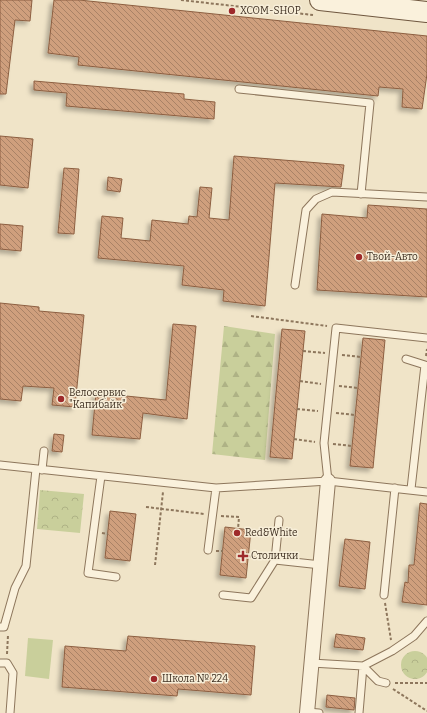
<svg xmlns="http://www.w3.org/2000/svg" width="427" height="713" font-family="Bitter,serif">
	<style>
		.green { fill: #c9cf9b }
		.forest { fill: url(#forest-firs) }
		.park { fill: url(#park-crowns) }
		.building { fill: url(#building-back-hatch); stroke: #8d5f41; filter: url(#shadow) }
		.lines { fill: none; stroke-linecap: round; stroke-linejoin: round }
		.lane-casing { stroke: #8d765c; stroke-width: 9 }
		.street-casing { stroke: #8d765c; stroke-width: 16 }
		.secondary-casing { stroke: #6f573f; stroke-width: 22 }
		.path { stroke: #8d765c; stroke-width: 2; stroke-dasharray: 3 2; stroke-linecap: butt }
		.lane { stroke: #faf1dc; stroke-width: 7 }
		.street { stroke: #faf1dc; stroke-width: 14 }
		.secondary { stroke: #faf1dc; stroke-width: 20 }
		.poi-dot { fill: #9e2a2b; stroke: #f7eed8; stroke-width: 1.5 }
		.labels { text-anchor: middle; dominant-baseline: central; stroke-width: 3; stroke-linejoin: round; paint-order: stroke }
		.poi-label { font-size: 10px; fill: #3d2e20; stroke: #f7eed8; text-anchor: start }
	</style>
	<defs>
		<pattern id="forest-firs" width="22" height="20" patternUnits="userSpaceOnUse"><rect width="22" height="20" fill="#c9cf9b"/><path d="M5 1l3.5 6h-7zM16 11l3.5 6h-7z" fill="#aeb285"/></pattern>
		<pattern id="park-crowns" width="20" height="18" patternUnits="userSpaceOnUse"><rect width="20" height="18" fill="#c9cf9b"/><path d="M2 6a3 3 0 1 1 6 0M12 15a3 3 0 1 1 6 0" fill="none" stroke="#aeb285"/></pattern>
		<pattern id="building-back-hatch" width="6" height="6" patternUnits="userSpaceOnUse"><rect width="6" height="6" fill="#cf9f7d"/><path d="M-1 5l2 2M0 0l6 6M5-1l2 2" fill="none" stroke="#a98266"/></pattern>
		<filter id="shadow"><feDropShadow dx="-3.5" dy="3.5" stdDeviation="2" flood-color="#0004"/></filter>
	</defs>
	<rect width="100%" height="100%" fill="#f0e4c8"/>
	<path class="green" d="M28 638 53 640 49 679 25 676Z"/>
	<path class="forest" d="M224 326 275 334 265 460 212 454Z"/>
	<path class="park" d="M40 490 84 494 80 533 37 529Z
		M401 665a14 14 0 1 1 28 0a14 14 0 1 1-28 0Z"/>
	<path class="building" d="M0 0H32L30 21 15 20 6 94H0Z
		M54 0H79L427 36V74L422 109 402 107 403 89 379 87 378 96 78 65 79 57 48 53Z
		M34 81 184 94V99L215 102 214 119 66 106 67 93 34 90Z
		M0 136 33 139 28 188 0 185Z
		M234 156 344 165 341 187 275 183 265 306 223 301 224 290 182 285 184 266 98 258 102 216 123 218 121 238 150 241 152 220 188 224 189 216 197 217 200 187 212 188 209 218 229 220Z
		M64 168 79 169 74 234 58 233Z
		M108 177 122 179 120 192 107 190Z
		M368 205 427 209V297L317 290 322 214 367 218Z
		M0 224 23 226 21 251 0 249Z
		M0 303 39 307V311L84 315 75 407 52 405 54 388 23 386 21 401 0 399Z
		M173 324 196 326 187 419 143 413 140 439 92 435 96 393 166 400Z
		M282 329 305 331 292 459 270 457Z
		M363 338 385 340 373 468 350 466Z
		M54 434 64 435 62 452 52 451Z
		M420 503 427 504V605L402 602 405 582 408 583 409 565H414Z
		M110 511 136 514 130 561 105 558Z
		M225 527 251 530 246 578 220 575Z
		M345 539 370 542 365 589 339 586Z
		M336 634 365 638 363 650 334 647Z
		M128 636 255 646 251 695 178 689 177 696 62 687 65 646 126 651Z
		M327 695 355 698 354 710 326 707Z"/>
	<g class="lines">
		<g class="lane-casing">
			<path id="lane" d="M239 89 370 103 361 194
				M295 285 306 210 316 199 332 192 427 197
				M406 359 425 365 411 489
				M0 465 216 488 328 481 427 492
				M42 470 44 451
				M101 476 88 573 116 577
				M328 481 324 443 336 328 427 338
				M279 520 275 560 321 565
				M208 550 216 488
				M223 595 251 598 275 560
				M384 595 395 488
				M0 627H4L15 588 26 566 36 469
				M0 663H7L13 673 10 713
				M311 663 363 666 392 651 414 636 427 621
				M307 712 319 713
				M359 713 363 666 378 681 386 683"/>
		</g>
		<g class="street-casing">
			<path id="street" d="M307 713 328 481"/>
		</g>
		<g class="secondary-casing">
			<path id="secondary" d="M320 0 427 12"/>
		</g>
		<path class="path" d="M181 0 313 15
			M251 316 327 326
			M303 351 325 353
			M342 355 361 357
			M426 356 427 349
			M300 381 321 384
			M339 386 358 388
			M297 409 318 411
			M336 413 355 415
			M294 439 315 442
			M333 444 352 446
			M146 507 204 514
			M221 516 239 517 238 529
			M102 533 108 534
			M216 551H223
			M248 556 265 559
			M155 565 163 492
			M385 603 391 640
			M7 654 8 635
			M395 683H427
			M393 689 427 711"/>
		<use href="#lane" class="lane"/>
		<use href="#street" class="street"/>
		<use href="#secondary" class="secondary"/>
	</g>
	<g class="poi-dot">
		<circle cx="232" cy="11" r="4"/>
		<circle cx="359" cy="257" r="4"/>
		<circle cx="61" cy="399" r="4"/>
		<circle cx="237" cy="533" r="4"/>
		<path d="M241 550h4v4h4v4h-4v4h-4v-4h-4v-4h4z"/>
		<circle cx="154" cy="679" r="4"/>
	</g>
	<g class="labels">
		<g class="poi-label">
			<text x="240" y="11">XCOM-SHOP</text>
			<text x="367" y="257">Твой-Авто</text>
			<text x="69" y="393">Велосервис<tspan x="69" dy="12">"Капибайк"</tspan></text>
			<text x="245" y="533">Red&amp;White</text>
			<text x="251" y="556">Столички</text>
			<text x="162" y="679">Школа № 224</text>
		</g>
	</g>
</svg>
